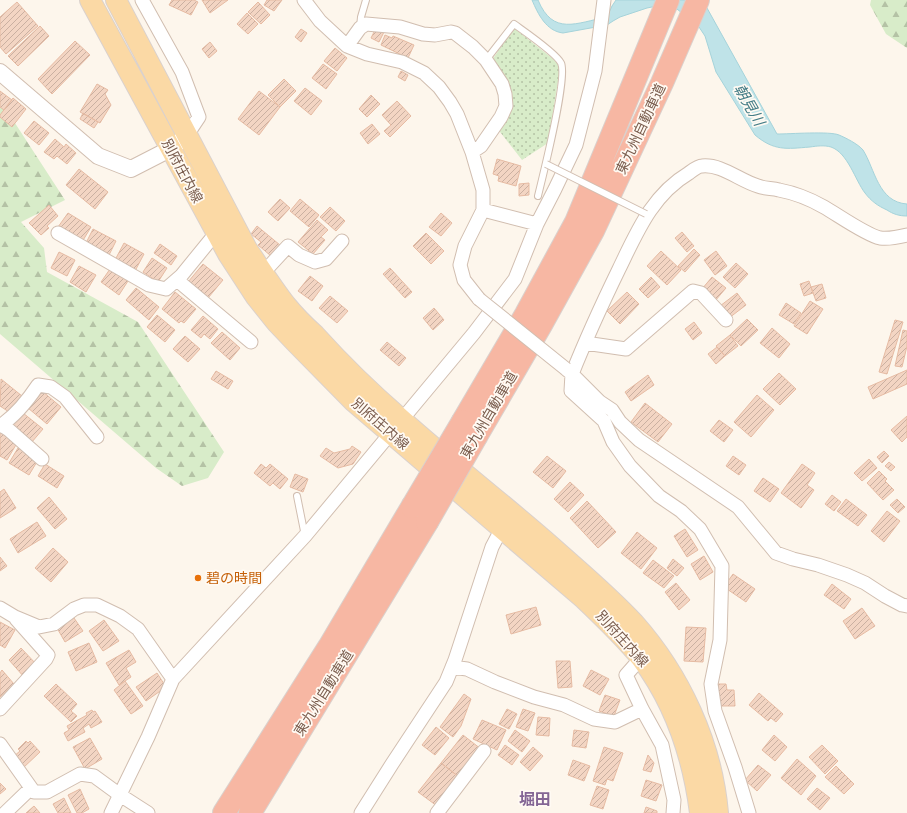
<svg xmlns="http://www.w3.org/2000/svg" width="907" height="813" font-family="Karla,'Noto Sans JP',sans-serif">
	<style>
		.forest { fill: url(#forest-firs) }
		.park { fill: url(#park-dots) }
		.water { fill: #bfe3e8; stroke: #a5d3da }
		.building { fill: url(#building-hatch); stroke: #e6bba3 }
		.lines { fill: none; stroke-linecap: round; stroke-linejoin: round }
		.service-casing { stroke: #d1beb0; stroke-width: 8 }
		.minor-casing { stroke: #d1beb0; stroke-width: 15 }
		.tertiary-casing { stroke: #d1beb0; stroke-width: 18 }
		.primary-casing { stroke: #dad1cd; stroke-width: 22 }
		.motorway-casing { stroke: #dad1cd; stroke-width: 24 }
		.service { stroke: #fff; stroke-width: 6 }
		.minor { stroke: #fff; stroke-width: 13 }
		.tertiary { stroke: #fff; stroke-width: 16 }
		.primary { stroke: #fbd9a5; stroke-width: 20 }
		.motorway { stroke: #f7b7a3; stroke-width: 22 }
		.service-bridge-casing { stroke: #d1beb0; stroke-width: 8; stroke-linecap: butt }
		.minor-bridge-casing { stroke: #d1beb0; stroke-width: 15; stroke-linecap: butt }
		.motorway-bridge-casing { stroke: #dad1cd; stroke-width: 24; stroke-linecap: butt }
		.service-bridge { stroke: #fff; stroke-width: 6 }
		.minor-bridge { stroke: #fff; stroke-width: 13 }
		.motorway-bridge { stroke: #f7b7a3; stroke-width: 22 }
		.food-dot { fill: #e8710a; stroke: #fffaf3; stroke-width: 1.5 }
		.labels { text-anchor: middle; dominant-baseline: central; stroke-width: 3.5; stroke-linejoin: round; paint-order: stroke }
		.street-label { font-size: 14px; fill: #7a5c4d; stroke: #fffaf3 }
		.food-label { font-size: 14px; fill: #c56008; stroke: #fffaf3; text-anchor: start }
		.water-label { font-size: 15px; font-style: italic; fill: #437c86; stroke: #fffaf3 }
		.quarter-label { font-size: 16px; font-weight: bold; fill: #846695; stroke: #fffaf3 }
	</style>
	<defs>
		<pattern id="forest-firs" width="22" height="20" patternUnits="userSpaceOnUse"><rect width="22" height="20" fill="#d8ecc9"/><path d="M5 1l3.5 6h-7zM16 11l3.5 6h-7z" fill="#b4c2a5"/></pattern>
		<pattern id="park-dots" width="8" height="8" patternUnits="userSpaceOnUse"><rect width="8" height="8" fill="#d8ecc9"/><path d="M2 2h.1M6 6h.1" fill="none" stroke="#b4c2a5" stroke-width="1.8" stroke-linecap="round"/></pattern>
		<pattern id="building-hatch" width="6" height="6" patternUnits="userSpaceOnUse"><rect width="6" height="6" fill="#f3d5c3"/><path d="M-1 1l2-2M0 6l6-6M5 7l2-2" fill="none" stroke="#cab0a1"/></pattern>
	</defs>
	<rect width="100%" height="100%" fill="#fdf6ec"/>
	<path class="forest" d="M871 0H907V48L886 34 870 5Z
		M0 100 65 200 21 222 44 248 47 272 138 322 224 452 208 478 182 486 156 468 0 334Z"/>
	<path class="park" d="M514 28 557 62 560 69 548 143 522 160 497 128 504 117 492 60Z"/>
	<path class="water" d="M532 0H538C553 36 576 23 607 17L612 6 616 0H689L707 8 777 134C790 134 830 131 839 135 846 138 858 144 863 150 875 169 878 202 907 204V216C899 216 893 214 887 210 878 206 871 201 865 193 855 180 848 153 831 147 824 145 817 146 810 147 786 149 774 151 755 135L716 72 705 36 699 27 677 9 657 6 647 8 620 17 613 21 607 25 563 33C546 31 538 14 532 0Z"/>
	<path class="building" d="M172 0H194L198 2 191 15 169 5Z
		M202 0H228L210 13Z
		M267 0H282L274 11 264 5Z
		M17 2 38 26 6 54 0 47V17Z
		M258 2 270 15 261 24 248 12Z
		M247 13 258 24 248 34 237 24Z
		M40 26 49 36 18 66 8 56Z
		M376 28 384 32 379 42 371 38Z
		M301 29 307 33 301 42 295 37Z
		M385 35 392 38 393 36 414 45 408 58 381 45Z
		M75 41 90 55 52 94 38 79Z
		M210 42 217 51 209 58 202 49Z
		M335 48 347 58 337 71 324 61Z
		M323 64 337 74 326 89 312 78Z
		M401 71 408 75 405 81 398 77Z
		M284 79 296 91 280 107 268 95Z
		M97 84 108 90 105 94 111 105 100 123 80 112Z
		M305 88 322 101 311 115 294 101Z
		M0 91 12 100 4 110 0 107Z
		M259 91 280 107 259 135 238 119Z
		M371 95 380 104 367 117 359 109Z
		M13 98 26 109 12 127 0 117V115Z
		M397 101 411 116 390 137 384 131 391 125 382 115Z
		M83 113 98 122 94 128 80 119Z
		M34 121 49 133 39 145 24 133Z
		M372 124 380 134 368 144 360 133Z
		M55 139 64 147 66 144 76 153 67 164 57 156 54 159 44 152Z
		M497 159 521 166 516 186 498 181 499 176 493 174Z
		M79 169 108 192 95 209 66 185Z
		M529 183V195L519 196V184Z
		M280 199 290 208 278 221 268 212Z
		M300 199 319 215 309 227 290 211Z
		M49 205 58 216 47 226 49 228 41 235 29 223Z
		M330 207 345 221 336 231 320 217Z
		M68 213 91 227 82 242 58 227Z
		M441 213 452 223 441 236 429 227Z
		M317 220 328 230 321 237 325 240 313 254 298 242Z
		M257 226 280 245 271 256 258 245 261 242 251 234Z
		M93 229 116 241 109 255 86 243Z
		M682 232 694 246 687 252 675 238Z
		M426 233 444 251 431 264 413 246Z
		M124 243 144 254 135 271 115 260Z
		M160 244 177 256 171 265 154 253Z
		M694 249 700 255 685 272 678 266Z
		M661 251 681 270 667 285 647 266Z
		M716 251 727 266 715 275 704 260Z
		M59 252 75 260 67 276 51 268Z
		M152 258 167 268 158 282 143 272Z
		M736 263 748 274 735 288 723 277Z
		M203 264 223 280 208 298 188 282Z
		M79 266 96 275 86 292 70 282Z
		M390 268 412 292 405 298 383 274Z
		M110 269 128 281 119 295 101 282Z
		M310 276 323 286 312 301 298 291Z
		M651 277 660 287 648 298 639 289Z
		M712 277 726 288 715 301 702 289Z
		M809 281 813 293 804 296 800 284Z
		M822 284 826 298 816 301 811 287Z
		M136 288 159 307 149 320 126 300Z
		M175 292 196 309 184 323 181 321 179 323 162 309Z
		M627 292 639 304 620 324 607 311Z
		M737 293 746 305 729 318 720 306Z
		M330 296 348 311 337 323 319 308Z
		M810 301 823 309 807 334 794 326Z
		M786 303 801 313 794 324 779 315Z
		M434 308 444 320 433 330 423 318Z
		M157 315 175 330 165 342 147 327Z
		M203 316 218 329 210 339 204 334 201 338 191 330Z
		M747 319 758 330 741 346 730 335Z
		M895 320 903 322 887 374 879 372Z
		M694 322 702 333 693 340 685 329Z
		M772 328 790 344 779 358 760 343Z
		M903 330 907 331V346L902 367 895 366Z
		M222 332 240 348 230 360 211 343Z
		M730 335 738 346 725 356 716 346Z
		M185 336 200 349 188 362 173 349Z
		M387 342 406 358 399 366 380 350Z
		M717 347 725 356 716 364 708 354Z
		M907 370V384L873 399 868 387Z
		M216 371 233 381 228 389 211 379Z
		M779 373 796 389 780 405 763 389Z
		M648 375 654 385 631 401 625 392Z
		M1 379 22 396 9 412 0 406Z
		M42 391 61 407 47 424 28 408Z
		M757 395 774 410 751 437 734 422Z
		M645 403 672 424 658 442 631 422Z
		M23 413 43 429 31 443 11 427Z
		M907 416V437L902 442 891 430Z
		M719 420 733 430 724 442 710 431Z
		M0 432 17 443 7 460 0 456Z
		M352 446 361 452 353 464 338 468 320 456 326 448 334 453 350 449Z
		M18 448 38 460 29 475 9 463Z
		M884 451 889 456 882 463 877 457Z
		M547 456 566 471 553 488 533 472Z
		M733 456 746 465 739 475 726 466Z
		M869 459 877 468 862 481 854 473Z
		M889 462 895 467 891 471 885 466Z
		M45 464 64 476 57 488 38 476Z
		M261 464 266 468 270 464 288 479 280 489 273 483 270 486 254 473Z
		M802 464 815 473 807 485 814 490 801 508 781 493Z
		M879 471 887 479 885 481 894 490 883 500 867 483Z
		M295 474 308 479 303 492 290 487Z
		M763 478 779 489 770 502 754 491Z
		M570 482 584 495 568 512 554 499Z
		M4 489 16 508 0 518V492Z
		M832 495 841 502 834 511 825 504Z
		M49 497 67 519 55 529 37 508Z
		M846 499 867 515 858 526 837 511Z
		M897 499 905 507 898 513 890 505Z
		M587 501 616 532 598 548 570 518Z
		M887 511 900 521 884 542 871 531Z
		M37 522 46 536 18 553 10 539Z
		M685 529 698 550 687 557 674 536Z
		M637 532 657 548 641 569 621 553Z
		M53 548 68 562 51 582 35 568Z
		M704 556 713 572 700 580 691 564Z
		M0 557 7 566 0 571Z
		M673 559 684 568 677 576 667 568Z
		M653 560 674 576 664 588 643 573Z
		M733 574 755 589 746 602 724 587Z
		M676 583 690 600 679 610 665 592Z
		M832 584 851 599 844 609 824 595Z
		M536 607 541 625 511 634 506 615Z
		M862 608 875 626 855 639 843 621Z
		M74 618 83 631 65 642 57 628Z
		M104 620 119 641 103 651 89 631Z
		M0 622 15 630 5 648 0 645Z
		M686 627 706 628 703 662 684 661Z
		M89 643 97 662 76 671 68 652Z
		M21 648 37 665 24 677 9 660Z
		M129 650 136 662 126 668 131 677 119 685 106 663Z
		M556 661H570L572 687 558 688Z
		M2 670 14 684 0 697V673Z
		M591 670 609 679 600 695 583 686Z
		M157 673 166 687 146 701 136 687Z
		M125 681 143 706 131 714 114 690Z
		M56 684 77 704 71 711 77 716 71 722 44 696Z
		M718 684H726L727 690H734L735 706H719Z
		M759 693 783 714 776 722 771 718 768 721 749 705Z
		M464 694 471 699 461 726 453 737 440 727Z
		M605 695 620 700 614 716 599 711Z
		M507 709 517 714 509 729 499 724Z
		M523 709 535 713 528 731 516 727Z
		M92 710 93 712 95 711 102 722 91 728 89 724 83 728 85 732 68 741 64 733 69 730 67 726 87 715 86 713Z
		M538 717 550 718 549 736 536 735Z
		M482 720 506 730 497 750 473 739Z
		M436 727 449 738 435 755 422 745Z
		M515 730 530 741 522 752 508 741Z
		M574 730 589 732 586 748 572 746Z
		M463 735 481 749 459 777 441 763Z
		M774 735 787 747 775 761 762 750Z
		M90 738 102 759 85 769 73 747Z
		M26 741 28 743 30 741 40 752 23 768 13 757 20 751 18 749Z
		M505 745 519 755 512 765 498 755Z
		M822 745 838 761 825 774 809 757Z
		M533 747 543 756 530 771 520 762Z
		M604 747 623 753 613 781 607 779 605 785 593 781Z
		M648 755 654 763 651 772 643 770Z
		M797 759 816 776 801 795 781 778Z
		M573 760 590 766 584 781 568 775Z
		M441 763 459 777 437 806 418 792Z
		M758 765 771 775 757 791 745 780Z
		M836 766 854 784 844 794 825 777Z
		M646 780 662 785 656 801 641 796Z
		M0 783 6 789 0 794Z
		M597 786 609 790 603 809 590 805Z
		M817 788 830 798 820 810 807 799Z
		M80 789 89 809 82 813H77L68 795Z
		M64 798 71 813H58L53 804Z
		M34 806 40 813H26Z
		M646 807 657 811V813H644Z"/>
	<g class="lines">
		<g class="service-casing">
			<path id="service" d="M360 27 361 17 366 0
				M486 60 514 24C525 32 556 53 561 63 568 77 543 175 538 196
				M297 496 305 536"/>
		</g>
		<g class="minor-casing">
			<path id="minor" d="M142 0 182 72 199 117 187 135
				M304 0 320 21 347 46 367 54 402 62 424 73 439 87 450 102 457 114 472 152 483 190V210L465 246 460 265 464 280 479 299
				M347 46 360 28 366 24 400 27 423 34 435 35 451 32 455 33 473 47 486 60 502 84 505 94 506 106 501 117 481 146 472 152
				M483 210 537 224
				M58 233 149 285 166 289 181 276 216 233
				M907 235C899 237 888 239 880 238 866 235 838 215 824 207 810 199 795 193 779 190 772 188 765 189 758 186 740 181 722 164 702 166 698 166 693 170 689 173 652 195 637 232 619 269 602 304 586 339 572 374L600 402 612 410 620 422 639 440 738 507 776 553 793 559 818 565 847 575 865 583 885 596 902 605 907 606
				M263 273 288 246 299 255 315 262 326 259 342 241
				M177 280 251 342
				M585 343 626 349 693 291 701 293 726 320
				M567 370 572 374 571 391 604 421 613 442 630 466 659 496 681 511 700 529 722 566 720 640 711 684 715 711 735 767 749 813
				M1 425 9 430 42 459
				M0 426C15 416 28 400 38 385L51 387 65 397 97 437
				M0 608 15 617 39 627 54 624 74 609 84 605H97L120 616 138 629 173 679
				M641 658 626 675 642 709 662 745 674 800 673 813
				M452 667 467 669 495 682 534 697 564 705 594 719 615 722 642 709
				M0 709 46 659 48 655 16 619
				M0 744 34 792H47L80 774 94 776 120 795 148 813
				M5 813 31 788
				M111 813 148 737 173 679 305 536 474 333 515 279 537 224 555 189 576 145 595 71 604 0
				M361 813 392 764 446 682 455 660 492 547 502 528 507 523
				M437 813 484 751"/>
		</g>
		<g class="tertiary-casing">
			<path id="tertiary" d="M0 72 98 156 131 169 170 149 180 141"/>
		</g>
		<g class="primary-casing">
			<path id="primary" d="M90 0 228 254 256 297 276 322 295 342 354 402 584 599C604 618 624 637 641 658 675 703 693 758 700 813
				M116 0 247 249C260 268 272 287 286 305 295 316 305 326 315 335 342 365 371 393 401 419 450 463 502 503 551 546 579 571 608 595 634 623 680 675 712 743 718 813"/>
		</g>
		<g class="motorway-casing">
			<path id="motorway" d="M463 421 526 314 576 222 668 0
				M477 435 541 325 593 231 662 83 698 0
				M224 813 329 647 412 507
				M250 813 427 522"/>
		</g>
		<use href="#service" class="service"/>
		<use href="#minor" class="minor"/>
		<use href="#tertiary" class="tertiary"/>
		<use href="#primary" class="primary"/>
		<use href="#motorway" class="motorway"/>
		<g class="service-bridge-casing">
			<path id="service-bridge" d="M546 164 646 214"/>
		</g>
		<g class="minor-bridge-casing">
			<path id="minor-bridge" d="M479 299 566 369"/>
		</g>
		<g class="motorway-bridge-casing">
			<path id="motorway-bridge" d="M412 507 463 421
				M427 522 477 435"/>
		</g>
		<use href="#service-bridge" class="service-bridge"/>
		<use href="#minor-bridge" class="minor-bridge"/>
		<use href="#motorway-bridge" class="motorway-bridge"/>
	</g>
	<circle class="food-dot" cx="198" cy="578" r="4"/>
	<g class="labels">
		<g class="street-label">
			<text transform="translate(641 129) rotate(-65)">東九州自動車道</text>
			<text transform="translate(182 171) rotate(62)">別府庄内線</text>
			<text transform="translate(489 415) rotate(-60)">東九州自動車道</text>
			<text transform="translate(380 424) rotate(41)">別府庄内線</text>
			<text transform="translate(622 639) rotate(48)">別府庄内線</text>
			<text transform="translate(324 693) rotate(-58)">東九州自動車道</text>
		</g>
		<g class="food-label">
			<text x="206" y="578">碧の時間</text>
		</g>
		<g class="water-label">
			<text transform="translate(749 105) rotate(60)">朝見川</text>
		</g>
		<g class="quarter-label">
			<text x="535" y="799">堀田</text>
		</g>
	</g>
</svg>
